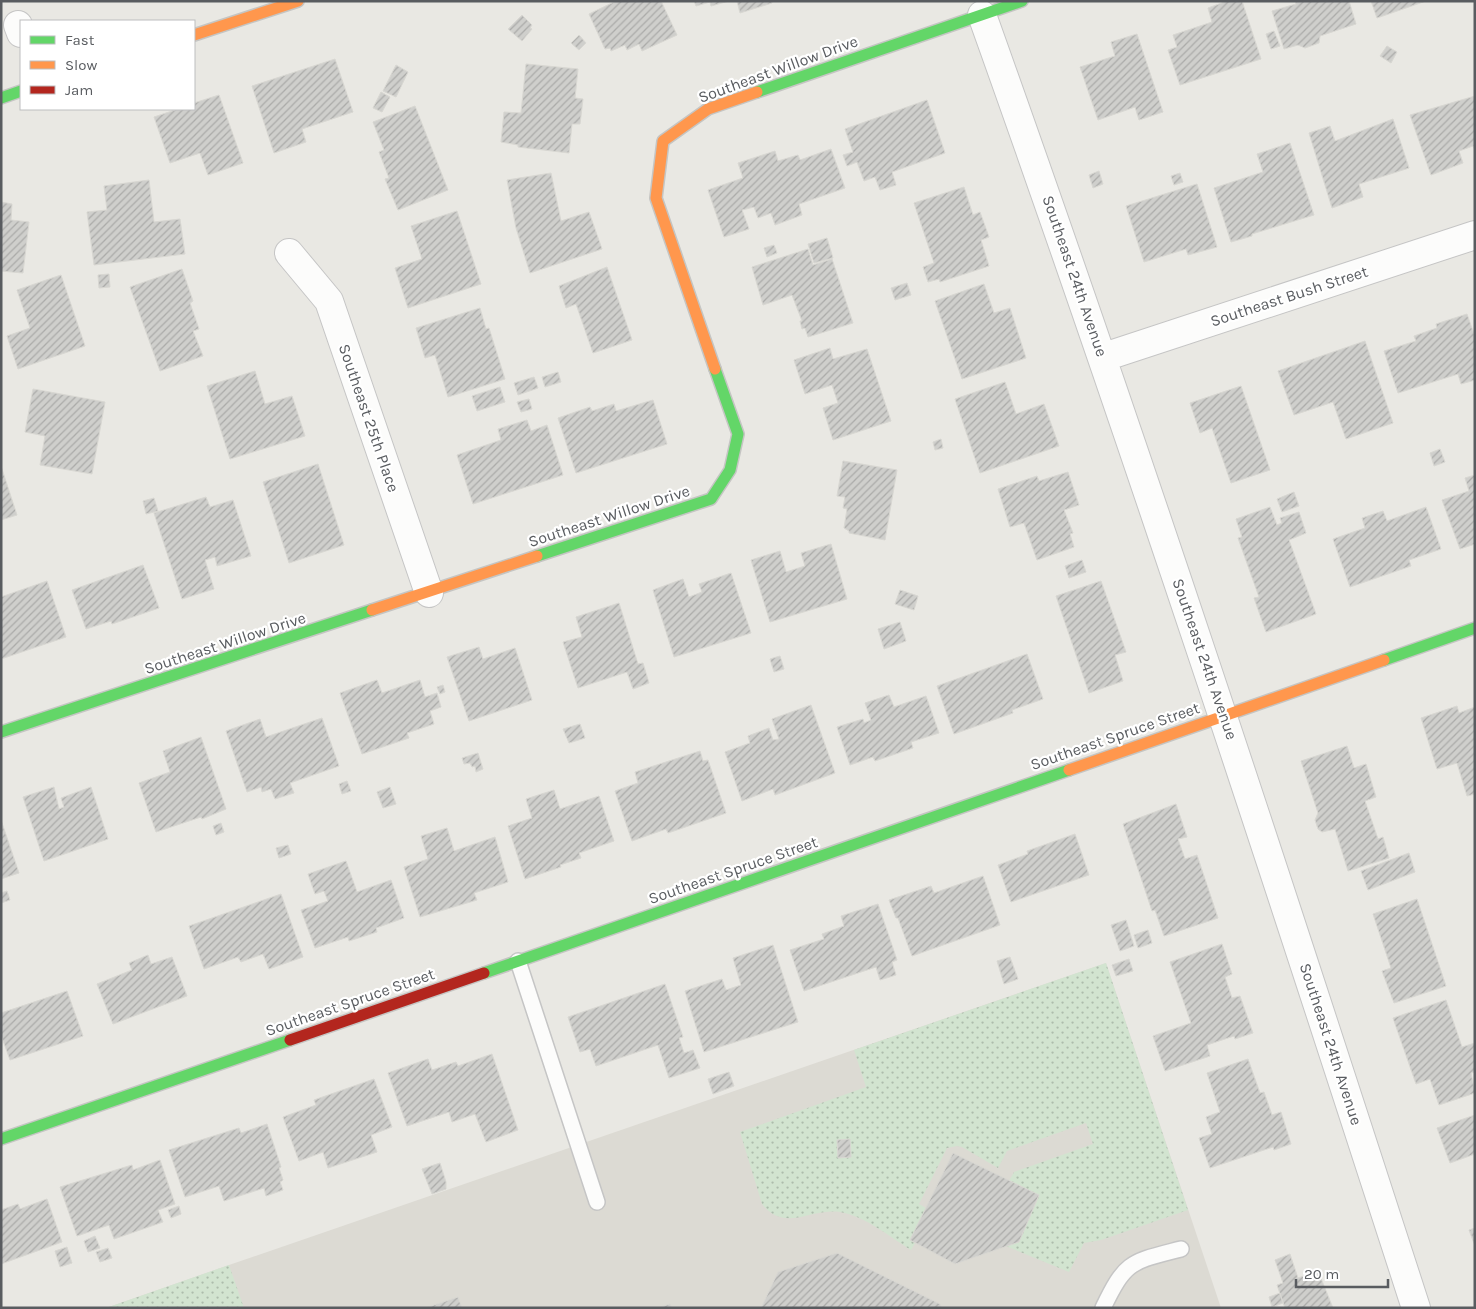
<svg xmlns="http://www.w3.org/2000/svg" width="1476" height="1309" font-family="Karla,sans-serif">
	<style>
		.education { fill: #dcdad3 }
		.green { fill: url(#green-dots) }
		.building { fill: url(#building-hatch); stroke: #d8d7d2 }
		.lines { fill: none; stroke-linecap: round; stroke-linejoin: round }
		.lane-casing { stroke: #c5c5c5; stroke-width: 18 }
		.street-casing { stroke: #c5c5c5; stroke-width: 30 }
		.fast-casing { stroke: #c5c5c3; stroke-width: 14 }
		.slow-casing { stroke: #c5c5c3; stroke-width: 14 }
		.jam-casing { stroke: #c5c5c3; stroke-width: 14 }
		.lane { stroke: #fcfcfb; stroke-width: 15 }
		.street { stroke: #fcfcfb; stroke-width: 28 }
		.fast { stroke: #63d668; stroke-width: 11 }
		.slow { stroke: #ff974d; stroke-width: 11 }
		.jam { stroke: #b3261e; stroke-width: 11 }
		.labels { text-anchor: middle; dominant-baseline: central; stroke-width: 4.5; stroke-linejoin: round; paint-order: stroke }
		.street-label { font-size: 16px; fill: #595c60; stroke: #fff }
	</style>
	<defs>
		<pattern id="green-dots" width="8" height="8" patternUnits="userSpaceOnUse" patternTransform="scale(1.25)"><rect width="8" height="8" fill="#d2e4d0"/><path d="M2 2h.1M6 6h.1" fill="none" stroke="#adbcac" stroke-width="1.8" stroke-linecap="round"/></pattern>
		<pattern id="building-hatch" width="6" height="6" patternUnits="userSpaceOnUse" patternTransform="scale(1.25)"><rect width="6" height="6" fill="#cfcfcc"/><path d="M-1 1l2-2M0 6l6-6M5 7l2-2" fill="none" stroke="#ababa9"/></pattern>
	</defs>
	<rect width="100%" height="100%" fill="#e9e8e3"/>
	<path class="education" d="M1106 963 1221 1308H106L229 1265Z"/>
	<path class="green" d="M1106 963 1188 1210 1101 1240 1084 1243 1069 1272 1006 1246 1019 1242 1039 1196 1009 1181 1014 1172 1093 1144 1086 1123 1007 1151 998 1168 962 1147 957 1146 947 1148 919 1204 926 1208 910 1240 915 1243 911 1250C890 1237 865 1216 840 1212 811 1208 784 1233 762 1204L740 1132 866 1087 854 1050Z
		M229 1265 244 1308H106Z"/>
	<path class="building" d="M616 1H661L677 35 642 51 639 44 627 50 625 45 611 51 610 48 605 49 589 14Z
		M694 1H729L711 6 710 2 696 6Z
		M737 1H772V3L740 13Z
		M1227 1H1242L1261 59 1180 85 1168 50 1177 47 1173 35 1212 22 1208 8Z
		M1295 1H1349L1356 24 1320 36 1319 43 1305 48 1298 45 1284 49 1272 11 1296 4Z
		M1371 1H1426L1377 18Z
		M522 15 532 25 530 28 532 29 522 41 508 29Z
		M1274 31 1280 46 1271 49 1266 34Z
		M1137 34 1163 112 1139 120 1135 107 1098 120 1080 67 1115 56 1111 42Z
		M579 35 586 43 579 50 571 43Z
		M1387 46 1397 52 1391 63 1380 56Z
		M335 59 353 112 302 129 306 142 274 153 252 86Z
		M526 64 578 69 575 98 583 99 580 124H572L569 153 518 147V145L501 142 504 112 521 113Z
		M396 65 408 72 396 97 383 91Z
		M381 92 390 97 382 112 373 108Z
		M219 95 243 163 208 175 200 153 170 163 154 117 178 109H194V103Z
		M1475 96V150L1473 146 1459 151 1463 163 1431 175 1410 115Z
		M927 100 945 153 892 172 896 185 880 190 875 177 864 181 857 162 847 166 843 155 853 152 845 129Z
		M415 106 448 190 398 210 385 179 389 178 379 152 384 150 373 122Z
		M1393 119 1409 168 1359 184 1363 197 1332 208 1309 133 1330 126 1335 141Z
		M1290 143 1314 215 1252 234V236L1231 242 1214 188 1263 172 1257 154Z
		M831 149 845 188 799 204 802 215 775 225 771 213 758 218 754 207 742 210 749 229 724 237 708 190 743 178 738 163 775 151 778 161 798 155 800 160Z
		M1099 171 1103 184 1093 188 1089 175Z
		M551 173 561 221 589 212 602 249 530 273 516 228 507 180Z
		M1180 173 1183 182 1174 185 1171 176Z
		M149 180 154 222 180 219 185 254 94 265 87 212 107 210 104 186Z
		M1197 184 1217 247 1188 255 1186 249 1144 262 1126 206Z
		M964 187 973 215 980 212 989 237 981 240 989 266 940 282 939 279 928 282 923 267 934 263 914 203Z
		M1 202 12 204 11 220 29 222 23 273 1 271Z
		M457 211 481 284 408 308 395 268 422 259 411 226Z
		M827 238 833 258 814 263 808 244Z
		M774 245 777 253 767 257 764 248Z
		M808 249 813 265 832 259 853 323 808 337 805 328 802 329 800 321H802L792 295 763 305 752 267Z
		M607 267 632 340 593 353 576 304 566 308 559 286Z
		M182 269 193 301 190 303 199 329 193 331 203 356 160 371 130 287Z
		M109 274 110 287 99 288 98 275Z
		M61 275 85 346 18 369 7 336 30 328 17 290Z
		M907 283 911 295 895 300 891 288Z
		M984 284 994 313 1010 308 1026 358 962 379 935 301Z
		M480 308 486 329 489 328 505 379 448 397 435 355 425 358 416 328Z
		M1467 314 1475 337V380L1461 384 1458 374 1398 393 1384 351 1416 341 1414 336 1437 328 1436 324Z
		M1365 341 1393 423 1346 439 1333 402 1294 415 1278 371Z
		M830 348 833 359 867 349 891 421 833 440 823 408 838 403 832 385 805 394 794 360Z
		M255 371 265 404 292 396 305 436 230 459 207 386Z
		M558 372 561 382 545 387 542 377Z
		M534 377 538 388 518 395 514 383Z
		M1005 382 1016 414 1044 404 1059 446 980 473 955 399Z
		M1241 386 1270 470 1231 483 1212 428 1200 433 1190 403Z
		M500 387 505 402 477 411 472 396Z
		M33 389 105 402 92 474 40 465 45 436 25 432Z
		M529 399 532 409 521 412 517 402Z
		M653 400 667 444 576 473 558 418 590 407 592 411 614 404 616 411Z
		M527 420 531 431 547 425 563 475 473 504 457 455 501 440 498 429Z
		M941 439 943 448 935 450 933 442Z
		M1440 449 1445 462 1434 466 1430 453Z
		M843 461 897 470 885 540 849 533V531L844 528 847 509 843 508 845 497 837 496Z
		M318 464 344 545 289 563 263 482Z
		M1 466 17 515 1 520Z
		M1068 472 1079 505 1064 510 1073 533 1070 534 1074 547 1037 560 1024 523 1010 527 998 489 1037 476 1039 481Z
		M1475 475V544L1460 549 1442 500 1469 491 1465 478Z
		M1294 492 1299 506 1282 512 1277 499Z
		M206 497 210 507 233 500 251 556 217 566 215 557 205 560 214 589 182 599 154 513Z
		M154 498 158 511 146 514 143 501Z
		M1270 507 1277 525 1282 523 1280 518 1299 512 1306 533 1289 540 1316 614 1266 632 1254 598 1259 597 1238 538 1242 537 1236 519Z
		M1426 507 1441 549 1409 560 1411 566 1350 587 1333 539 1365 528 1362 518 1383 511 1387 521Z
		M831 544 847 599 770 622 751 560 780 551 786 572 805 566 801 553Z
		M1082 560 1086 572 1069 578 1065 566Z
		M143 565 159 608 112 624 111 621 86 629 72 590Z
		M731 573 751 633 674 657 653 590 683 579 689 597 702 592 699 584Z
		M47 581 66 637 1 659V597Z
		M1101 581 1126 652 1115 655 1123 681 1089 693 1056 596Z
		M900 590 918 596 914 610 895 604Z
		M619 603 638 664 643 663 649 683 633 689 627 672 578 688 563 642 582 637 576 617Z
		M900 622 906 641 884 649 878 629Z
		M479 647 483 659 515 648 532 700 469 721 447 657Z
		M1027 654 1043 699 1012 710 1013 713 954 734 937 686Z
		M780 656 784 669 774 672 770 659Z
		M377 680 382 693 420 680 425 697 437 693 441 707 430 711 434 724 407 733 409 738 362 754 340 693Z
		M443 685 445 692 440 694 437 687Z
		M889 695 894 707 926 696 939 733 911 742 913 748 875 761 873 757 850 765 837 727 863 719 864 723 871 720 865 703Z
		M811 705 835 773 775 795 773 789 742 801 725 752 750 743 748 736 769 728 773 740 779 739 772 719Z
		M1457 706 1459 713 1475 707V794L1467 796 1457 763 1437 769 1421 718Z
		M322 718 339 766 290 783 294 793 275 799 271 789 262 792 261 787 247 792 226 731 260 719 266 737Z
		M580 724 585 738 569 743 563 729Z
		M201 737 226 809 202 819 201 817 156 832 139 783 170 772 163 751Z
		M1347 746 1354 768 1366 764 1376 797 1365 801 1378 839 1383 837 1389 858 1348 871 1335 829 1322 832 1318 829 1315 820 1318 813 1301 761Z
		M700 751 703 761 708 760 726 813 668 833 666 829 632 841 615 791 638 783 635 772Z
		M478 753 483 769 476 772 475 766 472 767 470 763 464 764 462 758Z
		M347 781 351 791 342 794 339 784Z
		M54 787 59 809 64 807 61 798 91 787 108 839 44 861 23 797Z
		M390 787 396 804 383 808 377 792Z
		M554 790 560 809 599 796 614 841 579 853 581 858 560 865 561 867 525 879 508 826 532 818 526 799Z
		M1176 804 1187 837 1178 839 1185 859 1197 855 1218 918 1164 936 1155 910 1152 911 1123 824Z
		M1 820 19 873 1 879Z
		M221 823 224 832 216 835 213 826Z
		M447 828 454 851 495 837 508 882 474 893 477 900 420 917 404 867 428 859 421 836Z
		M1075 834 1089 875 1011 902 998 865 1028 854 1027 851Z
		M288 845 291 854 279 858 276 848Z
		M1409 853 1415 872 1368 890 1361 871Z
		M346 861 357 892 391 880 404 918 376 928 377 932 349 941 348 937 315 948 301 910 328 901 324 891 315 894 308 874Z
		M983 876 1000 925 912 956 898 918H896L889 900 931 886 934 893Z
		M7 891 10 900 1 903V893Z
		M281 894 303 957 269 969 263 954 241 962 238 957 204 969 189 926Z
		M1417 899 1446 986 1394 1003 1382 971 1391 968 1373 914Z
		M878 904 897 960 892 962 896 975 880 980 876 967 804 991 790 950 824 939 822 934 844 926 841 916Z
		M1126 920 1134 946 1120 951 1111 925Z
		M1148 930 1152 943 1138 948 1134 935Z
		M1222 944 1232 974 1225 977 1232 998 1240 996 1253 1033 1235 1039 1234 1036 1207 1045 1210 1056 1165 1071 1153 1036 1191 1023 1170 962Z
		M773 945 798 1022 704 1052 685 991 722 979 726 990 741 985 733 958Z
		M148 955 151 964 172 957 187 996 113 1024 97 984 132 970 129 963Z
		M1010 957 1018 979 1004 984 997 961Z
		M1129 959 1133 971 1116 976 1112 965Z
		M665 984 683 1037 679 1038 684 1053 693 1050 700 1068 669 1078 658 1045 596 1066 590 1049 580 1052 568 1017Z
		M67 991 83 1036 10 1060 1 1035V1013Z
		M1446 1000 1462 1047 1475 1043V1072L1471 1073 1475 1093 1439 1105 1430 1079 1416 1084 1393 1018Z
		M492 1054 518 1130 486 1142 475 1114 452 1122 449 1112 407 1126 388 1073 428 1059 432 1070 456 1062 458 1066Z
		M1248 1059 1260 1093 1264 1092 1272 1115 1281 1112 1291 1144 1274 1150 1273 1147 1210 1168 1199 1138 1212 1134 1206 1117 1220 1112 1207 1073Z
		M729 1072 734 1086 713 1094 708 1079Z
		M374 1079 392 1127 371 1135 377 1152 328 1168 323 1152 299 1161 283 1117 316 1105 314 1100Z
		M1475 1115V1154L1450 1163 1437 1128Z
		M267 1124 281 1167 279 1168 283 1180 280 1182 283 1190 266 1196 264 1188 224 1201 219 1186 185 1197 169 1150 239 1128 241 1133Z
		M850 1139 851 1157 838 1158 837 1140Z
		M953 1153 1039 1195 1019 1242 955 1264 910 1240Z
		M160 1160 175 1204 158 1210 163 1222 114 1239 109 1225 77 1236 60 1187 132 1165 133 1170Z
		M440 1163 446 1182V1189L432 1194 422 1169Z
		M47 1199 62 1242 1 1264V1210L18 1204 20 1209Z
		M179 1206 181 1214 171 1218 168 1210Z
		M1475 1228V1246L1469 1230Z
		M95 1236 100 1248 88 1252 84 1241Z
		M67 1247 72 1263 60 1267 55 1251Z
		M108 1248 112 1258 100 1262 96 1252Z
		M837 1253 940 1304 942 1308H761L778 1272Z
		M1290 1254 1298 1278 1318 1271 1333 1308H1285L1277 1285 1283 1283 1275 1260Z
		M1280 1293 1283 1303 1272 1307 1269 1297Z
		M458 1297 462 1308H425Z
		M670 1304 672 1308H657Z"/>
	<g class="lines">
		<g class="lane-casing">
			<path id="lane" d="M518 961 597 1202
				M1103 1308C1126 1260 1131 1262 1181 1249"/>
		</g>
		<g class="street-casing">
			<path id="street" d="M982 15C1135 443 1276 875 1416 1308
				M18 25 21 33
				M289 253 329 301 429 593
				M1104 357 1475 235"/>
		</g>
		<g class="fast-casing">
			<path id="fast" d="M757 92 1022 1
				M1 98 21 91
				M537 556 711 499 730 470 738 434 715 369
				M1384 660 1475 628
				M1 732 372 610
				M484 973 1069 770
				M1 1139 290 1040"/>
		</g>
		<g class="slow-casing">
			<path id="slow" d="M194 35 298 1
				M715 369 656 198 663 141 708 109 757 92
				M372 610 537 556
				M1069 770 1384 660"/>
		</g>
		<g class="jam-casing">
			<path id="jam" d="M290 1040 484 973"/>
		</g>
		<use href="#lane" class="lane"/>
		<use href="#street" class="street"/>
		<use href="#fast" class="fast"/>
		<use href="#slow" class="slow"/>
		<use href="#jam" class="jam"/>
	</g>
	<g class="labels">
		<g class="street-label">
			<text transform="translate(778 69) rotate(-20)">Southeast Willow Drive</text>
			<text transform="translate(1075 276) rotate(71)">Southeast 24th Avenue</text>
			<text transform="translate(1289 296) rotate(-18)">Southeast Bush Street</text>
			<text transform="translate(369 418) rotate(71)">Southeast 25th Place</text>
			<text transform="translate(609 516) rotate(-18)">Southeast Willow Drive</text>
			<text transform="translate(225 643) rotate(-18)">Southeast Willow Drive</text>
			<text transform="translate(1205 659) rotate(71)">Southeast 24th Avenue</text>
			<text transform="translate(1115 736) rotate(-19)">Southeast Spruce Street</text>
			<text transform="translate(733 870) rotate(-19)">Southeast Spruce Street</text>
			<text transform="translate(350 1002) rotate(-19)">Southeast Spruce Street</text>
			<text transform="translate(1331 1044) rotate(72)">Southeast 24th Avenue</text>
		</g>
	</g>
	<rect width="1476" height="1309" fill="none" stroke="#595c60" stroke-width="5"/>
	<rect x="20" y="20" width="175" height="90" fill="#ffffff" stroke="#bdbebf"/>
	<rect x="30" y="36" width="25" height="8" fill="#63d668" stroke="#bdbebf"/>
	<text x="65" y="45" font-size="15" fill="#595c60">Fast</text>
	<rect x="30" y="61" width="25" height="8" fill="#ff974d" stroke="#bdbebf"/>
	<text x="65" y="70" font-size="15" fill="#595c60">Slow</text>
	<rect x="30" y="86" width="25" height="8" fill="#b3261e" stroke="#bdbebf"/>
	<text x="65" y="95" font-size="15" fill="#595c60">Jam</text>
	<path d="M1296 1279v8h92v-8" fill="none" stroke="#595c60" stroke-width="2.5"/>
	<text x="1304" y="1279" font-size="15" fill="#595c60" stroke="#ffffff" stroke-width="4" paint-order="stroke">20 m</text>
</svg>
